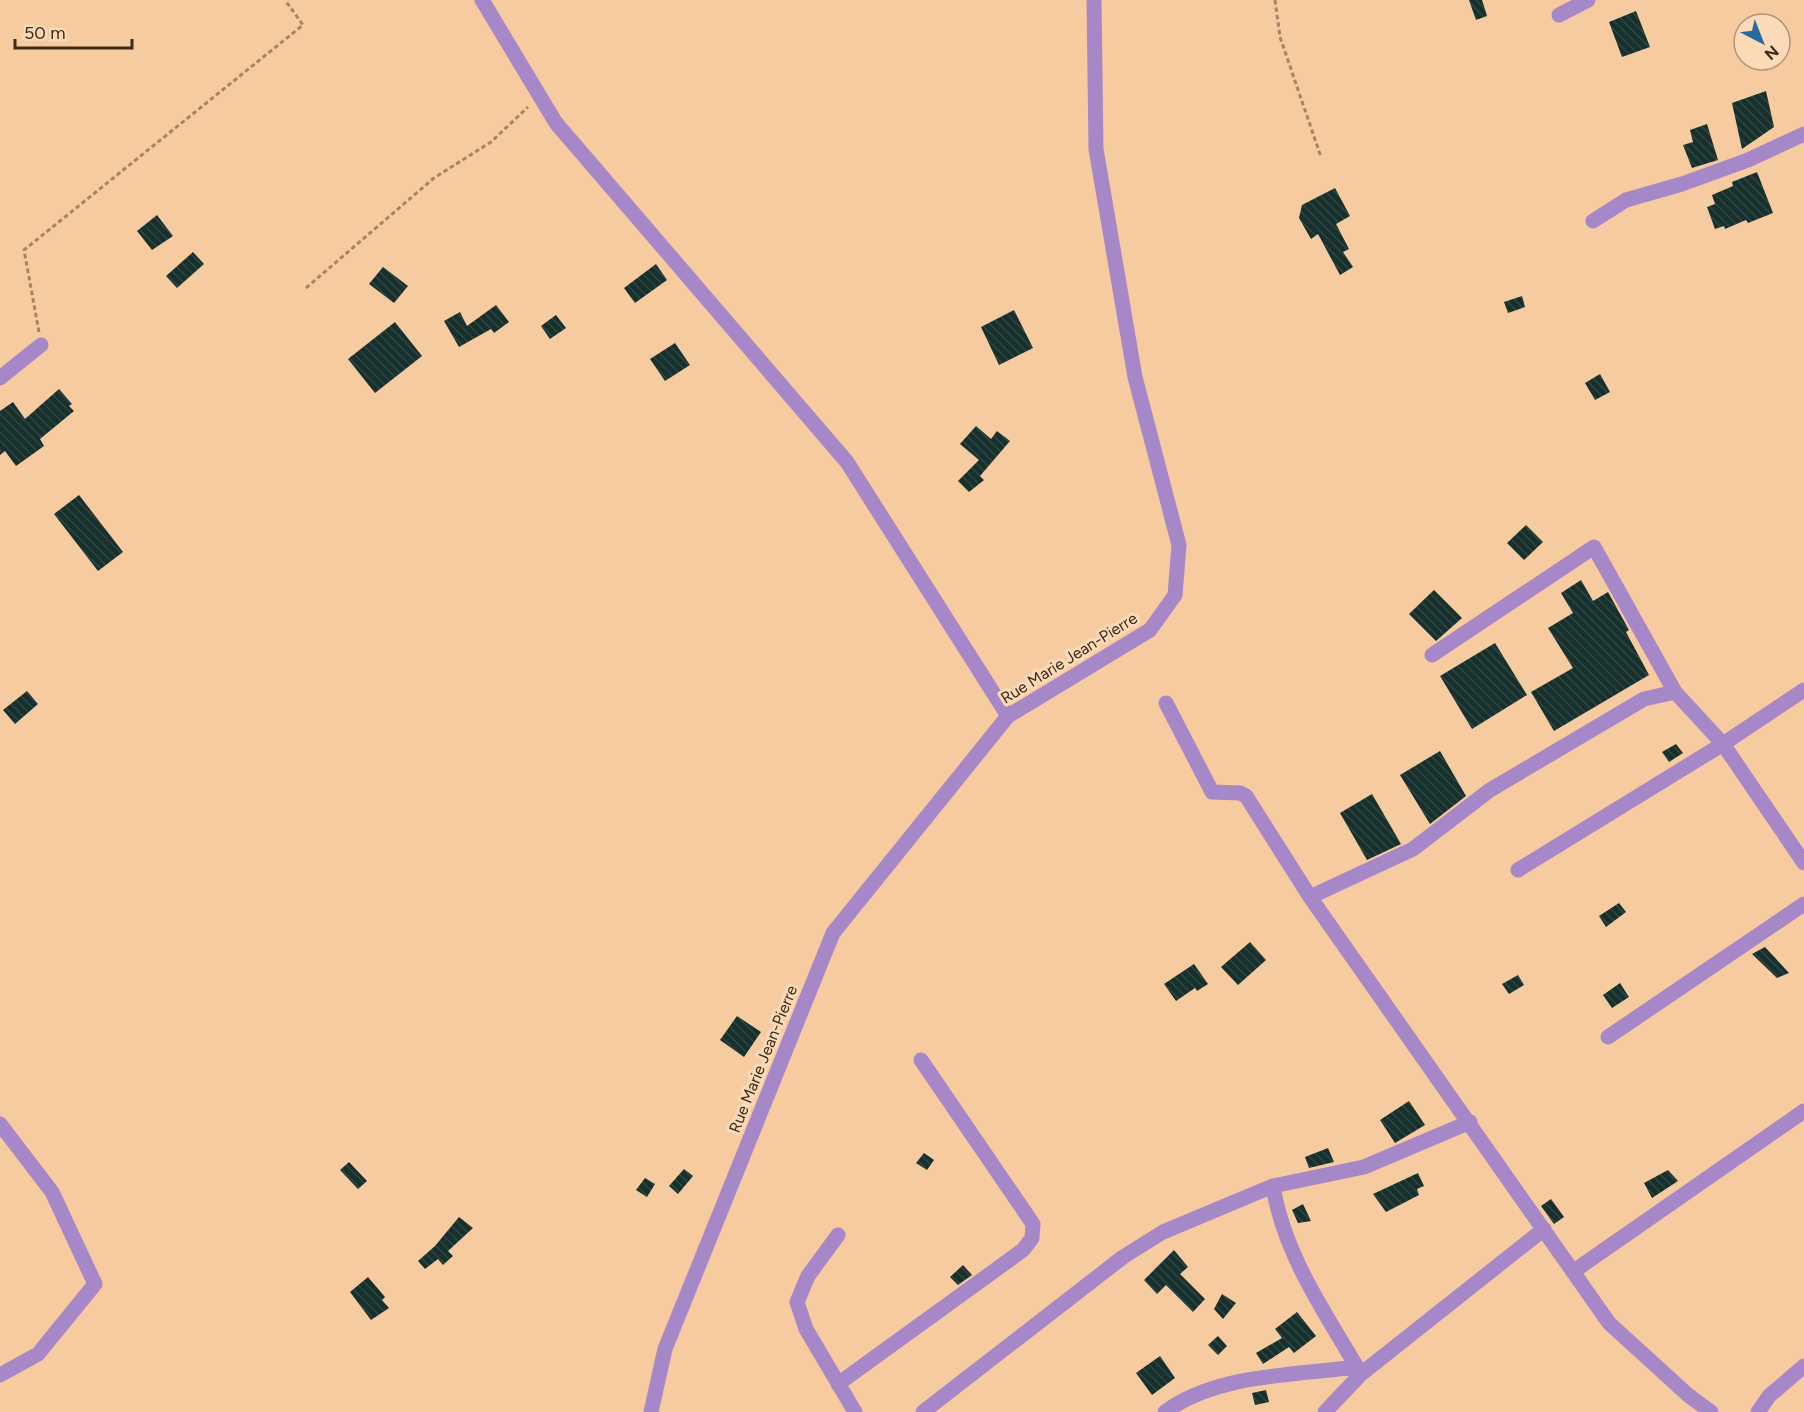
<svg xmlns="http://www.w3.org/2000/svg" width="1804" height="1412" font-family="Figtree,sans-serif">
	<style>
		.building { fill: url(#building-back-hatch) }
		.lines { fill: none; stroke-linecap: round; stroke-linejoin: round }
		.path { stroke: #a58565; stroke-width: 3; stroke-dasharray: 4.5 3; stroke-linecap: butt }
		.minor { stroke: #a687c7; stroke-width: 15 }
		.labels { text-anchor: middle; dominant-baseline: central; stroke-width: 6; stroke-linejoin: round; paint-order: stroke }
		.street-label { font-size: 16px; fill: #3c2b1a; stroke: #fddab7 }
	</style>
	<defs>
		<pattern id="building-back-hatch" width="6" height="6" patternUnits="userSpaceOnUse" patternTransform="scale(1.5)"><rect width="6" height="6" fill="#16302d"/><path d="M-1 5l2 2M0 0l6 6M5-1l2 2" fill="none" stroke="#304542"/></pattern>
	</defs>
	<rect width="100%" height="100%" fill="#f6cba0"/>
	<path class="building" d="M1469 0H1482L1487 16 1476 20Z
		M1636 11 1650 47 1622 57 1609 22Z
		M1766 91 1774 127 1742 149 1732 103Z
		M1707 124 1718 160 1692 168 1683 145 1693 142 1690 130Z
		M1757 172 1773 213 1748 223 1746 220 1725 229 1724 226 1715 229 1707 207 1715 204 1712 195 1733 186 1732 182Z
		M1335 188 1350 216 1336 224 1349 249 1343 252 1353 267 1340 275 1318 234 1311 239 1299 218 1302 205Z
		M157 215 173 236 152 250 137 231Z
		M193 252 204 264 177 288 166 276Z
		M656 264 667 280 635 303 624 288Z
		M383 267 408 286 394 303 369 284Z
		M1522 296 1525 307 1508 313 1504 302Z
		M496 305 509 322 494 333 491 329 459 347 444 321 460 312 467 326Z
		M1014 310 1033 348 999 365 981 327Z
		M556 315 566 328 550 339 541 326Z
		M395 322 422 356 375 393 348 359Z
		M675 343 690 365 665 381 650 359Z
		M1600 374 1610 392 1595 400 1585 383Z
		M59 389 72 404 69 406 74 411 40 439 44 446 16 466 5 451 0 455V411L13 402 25 419Z
		M976 426 991 439 997 431 1010 441 980 476 984 480 969 492 958 481 979 460 960 444Z
		M79 495 123 552 98 571 54 514Z
		M1526 525 1543 542 1524 560 1507 543Z
		M1581 580 1593 601 1608 592 1629 630 1626 632 1649 675 1554 731 1531 692 1573 668 1548 628 1573 613 1561 593Z
		M1434 590 1462 618 1436 641 1409 614Z
		M1495 643 1527 695 1472 729 1440 676Z
		M27 691 38 704 15 724 3 710Z
		M1676 744 1683 753 1669 762 1662 752Z
		M1440 751 1466 796 1430 824 1400 775Z
		M1372 794 1401 844 1367 860 1340 813Z
		M1619 903 1626 912 1606 927 1599 916Z
		M1250 942 1266 960 1238 985 1221 967Z
		M1765 947 1789 973 1777 978 1752 954Z
		M1194 964 1208 984 1197 991 1195 988 1176 1001 1164 984Z
		M1518 975 1524 985 1509 994 1502 984Z
		M1620 983 1629 997 1612 1008 1603 995Z
		M737 1016 761 1032 744 1057 720 1040Z
		M1409 1101 1425 1125 1395 1143 1380 1120Z
		M1328 1148 1334 1162 1309 1168 1305 1157Z
		M924 1153 934 1160 927 1170 916 1163Z
		M349 1162 367 1181 358 1189 340 1170Z
		M684 1169 693 1176 678 1194 669 1186Z
		M1668 1170 1678 1181 1652 1198 1644 1183Z
		M1418 1173 1424 1186 1417 1189 1419 1195 1386 1212 1373 1194Z
		M645 1178 655 1184 647 1197 636 1190Z
		M1551 1199 1564 1217 1554 1224 1541 1206Z
		M1303 1204 1311 1221 1298 1223 1292 1210Z
		M459 1217 473 1228 448 1251 453 1256 443 1265 438 1259 425 1269 418 1261 435 1246Z
		M1174 1250 1188 1267 1180 1274 1205 1299 1193 1312 1166 1285 1157 1294 1144 1280Z
		M963 1265 972 1275 958 1285 950 1277Z
		M368 1277 385 1297 382 1300 389 1308 371 1320 350 1292Z
		M1222 1294 1236 1303 1223 1319 1214 1309Z
		M1297 1312 1316 1336 1294 1353 1289 1347 1263 1364 1256 1353 1282 1338 1275 1329Z
		M1218 1336 1227 1346 1218 1355 1208 1345Z
		M1160 1356 1175 1378 1152 1395 1136 1373Z
		M1266 1390 1269 1402 1255 1405 1252 1393Z"/>
	<g class="lines">
		<path class="path" d="M1275 0 1280 37 1321 157
			M306 288 434 178 491 142 528 107
			M39 332 24 250 303 25 285 0"/>
		<path class="minor" d="M482 0 556 123 847 462 1008 716
			M1559 15 1588 0
			M1593 221 1626 200 1682 184 1748 160 1804 134
			M0 378 41 345
			M1432 655 1594 547 1675 692 1723 744 1804 863
			M1166 703 1212 792 1240 793 1246 796 1310 897 1609 1323 1688 1395 1711 1412
			M1518 870 1723 744 1804 690
			M1310 897 1413 849 1490 790 1644 699 1675 692
			M1608 1037 1804 904
			M0 1124 52 1192 95 1284 38 1354 0 1375
			M1273 1186C1284 1255 1326 1314 1361 1374
			M838 1235 808 1276 797 1302 806 1329 855 1412
			M1574 1271 1804 1111
			M838 1384 1023 1250 1032 1238 1033 1224 921 1060
			M651 1412 665 1349 833 933 1008 716 1150 630 1175 595 1179 545 1135 377 1096 149 1094 0
			M923 1412 1123 1257 1163 1232 1273 1186 1364 1167 1470 1122
			M1165 1412C1216 1374 1295 1375 1357 1367
			M1325 1412 1361 1374 1544 1229
			M1758 1412 1769 1396 1804 1366"/>
	</g>
	<g class="labels">
		<g class="street-label">
			<text transform="translate(1069 658) rotate(-32)">Rue Marie Jean-Pierre</text>
			<text transform="translate(763 1059) rotate(-68)">Rue Marie Jean-Pierre</text>
		</g>
	</g>
	<g transform="translate(1762 42) rotate(138)"><circle r="28" fill="#fddab7" stroke="#b09478" stroke-width="1.5"/>
	<path d="M0-4.5L10 22L0 15L-10 22Z" fill="#276aa0"/>
	<text y="-9" font-size="16" font-weight="bold" text-anchor="middle" fill="#3c2b1a">N</text>
	</g>
	<path d="M15 39v9h117v-9" fill="none" stroke="#3c2b1a" stroke-width="3"/>
	<text x="24" y="39" font-size="18" fill="#3c2b1a" stroke="#fddab7" stroke-width="4.5" paint-order="stroke">50 m</text>
</svg>
